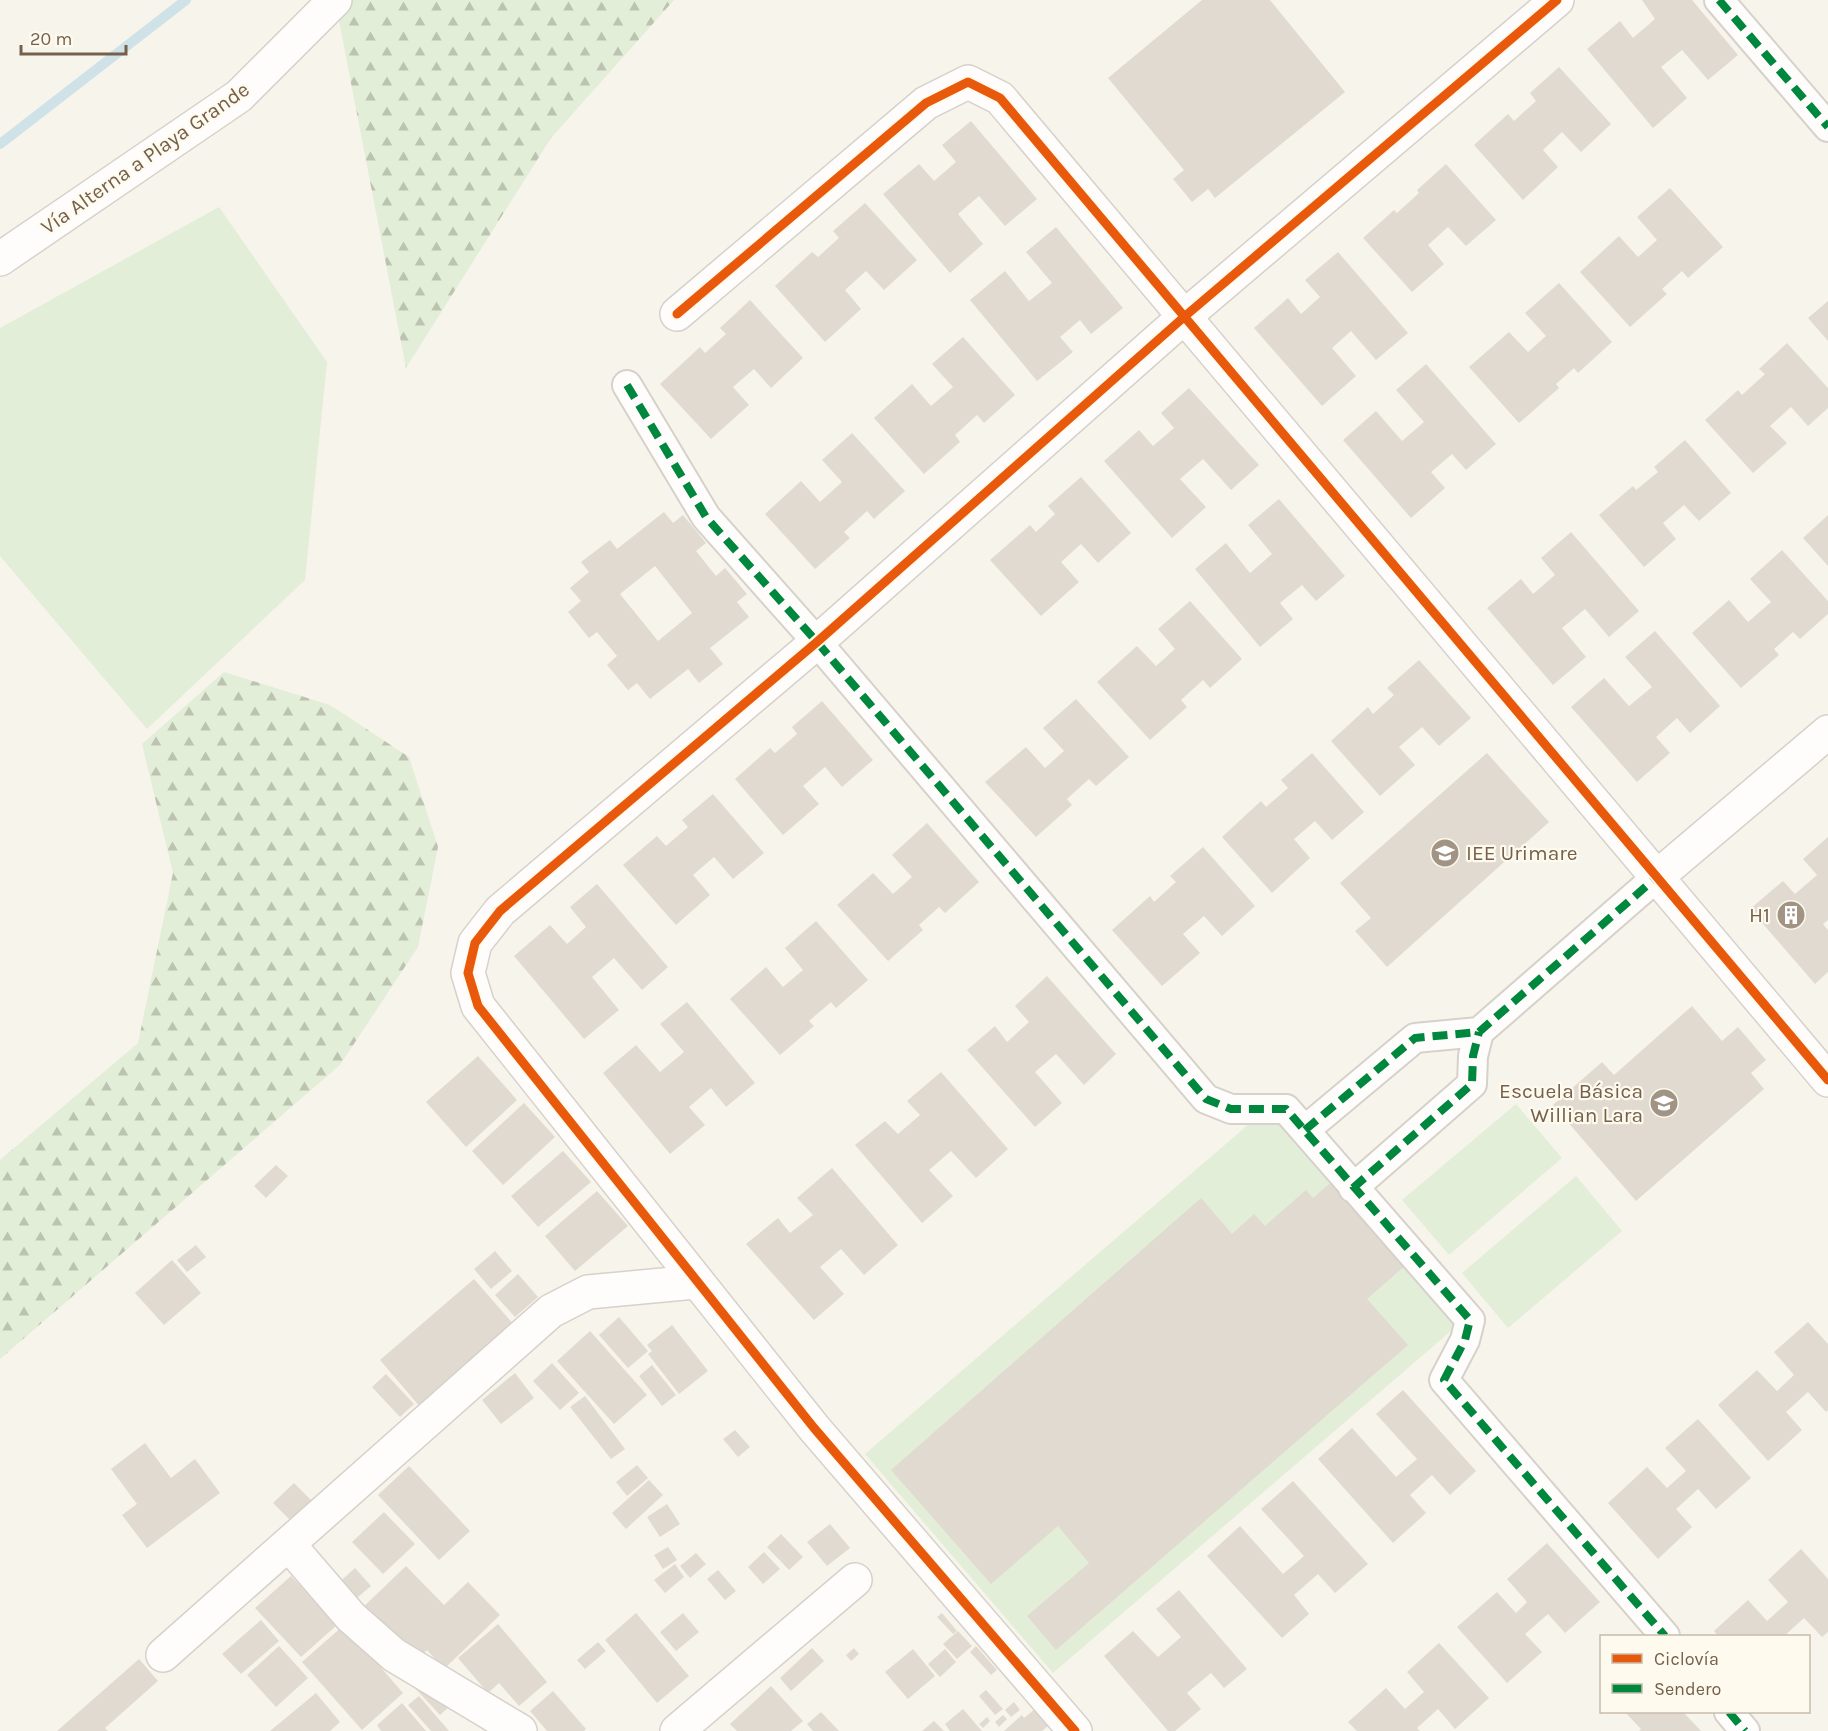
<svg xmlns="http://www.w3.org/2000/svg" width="1828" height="1731" font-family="Karla,sans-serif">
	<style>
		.forest { fill: url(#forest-firs) }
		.pitch { fill: #e2eed7 }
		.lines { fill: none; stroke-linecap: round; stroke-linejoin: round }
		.stream { stroke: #cee2e7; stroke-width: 10 }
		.building { fill: #e1dad1; fill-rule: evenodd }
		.pedestrian-casing { stroke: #d6d1ca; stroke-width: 32 }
		.minor-casing { stroke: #d6d1ca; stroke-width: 36 }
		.pedestrian { stroke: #fefdfc; stroke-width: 28 }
		.minor { stroke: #fefdfc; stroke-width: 33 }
		.quiet { stroke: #00873e; stroke-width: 8; stroke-dasharray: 15 8; stroke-linecap: butt }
		.cycleway-casing { stroke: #fefaee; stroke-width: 13 }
		.cycleway { stroke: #e8590c; stroke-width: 9 }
		.labels { text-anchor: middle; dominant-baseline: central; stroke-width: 4.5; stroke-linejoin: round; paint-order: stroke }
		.street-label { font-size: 21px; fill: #75604c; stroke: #fefaee }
		.poi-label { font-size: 21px; fill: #75604c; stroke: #fefaee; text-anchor: end }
	</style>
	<defs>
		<pattern id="forest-firs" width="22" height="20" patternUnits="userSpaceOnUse" patternTransform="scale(1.5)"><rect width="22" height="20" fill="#e2eed7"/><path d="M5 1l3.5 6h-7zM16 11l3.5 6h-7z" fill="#bcc4b1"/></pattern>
	</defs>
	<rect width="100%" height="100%" fill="#f7f4ec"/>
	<path class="forest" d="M335 0H674L551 138 406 368Z
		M224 672 330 705 409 757 438 847 418 947 340 1065 0 1359V1160L138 1043 173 873 142 744Z"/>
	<path class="pitch" d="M219 207 327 362 305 580 147 729 0 556V328Z
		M1284 1094 1472 1313 1053 1673 865 1454Z
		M1516 1104 1562 1158 1449 1255 1402 1200Z
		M1576 1176 1622 1231 1508 1328 1462 1273Z"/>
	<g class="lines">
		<path class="stream" d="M0 144 186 0"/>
	</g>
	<path class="building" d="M1202 0H1270L1345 92 1215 198 1208 189 1192 202 1173 179 1184 170 1108 78Z
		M1642 0H1692L1738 55 1708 80 1682 50 1661 67 1687 98 1653 128 1587 49 1620 21 1633 38 1655 19Z
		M1559 67 1611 124 1581 152 1562 132 1543 150 1558 167 1523 200 1474 145 1508 114 1514 121 1536 101 1530 93Z
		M971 121 1037 199 1005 226 979 196 958 214 983 244 950 273 883 194 919 164 934 181 956 162 942 145Z
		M1446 164 1496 220 1466 246 1448 227 1428 245 1444 264 1412 292 1363 238 1394 210 1397 213 1419 193 1417 190Z
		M1670 188 1723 247 1688 278 1682 271 1662 289 1667 294 1630 327 1580 272 1619 236 1638 257 1657 240 1637 217Z
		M865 203 917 260 884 290 866 271 845 290 861 309 825 342 775 286 812 252 818 257 839 238 833 231Z
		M1056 227 1123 308 1091 334 1080 320 1060 337 1073 352 1037 381 970 300 1005 271 1029 301 1052 283 1026 252Z
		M1338 252 1408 333 1376 360 1351 331 1332 348 1356 376 1322 406 1254 328 1288 298 1301 314 1320 297 1305 280Z
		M1559 283 1612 342 1578 373 1574 368 1556 384 1559 388 1519 423 1469 367 1509 332 1528 352 1546 336 1525 313Z
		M750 300 803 358 771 388 754 369 733 387 749 405 711 439 660 384 700 347 705 353 726 334 720 328Z
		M1828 301V341L1808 318Z
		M963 337 1015 395 984 423 977 415 955 435 960 442 924 474 874 418 912 384 931 406 953 387 932 364Z
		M1787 343 1828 388V408L1808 426 1791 407 1770 426 1787 443 1753 473 1705 420 1738 390 1742 395 1765 374 1759 369Z
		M1426 364 1496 444 1466 470 1452 454 1431 472 1445 488 1411 518 1343 440 1376 411 1402 441 1424 422 1396 390Z
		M1189 388 1259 465 1231 490 1203 459 1180 479 1206 507 1172 538 1104 461 1139 430 1153 446 1174 428 1161 413Z
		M852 433 905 491 874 519 867 511 844 532 850 538 815 569 765 514 801 481 820 502 842 482 822 460Z
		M1685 440 1731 493 1699 521 1684 505 1663 523 1676 539 1644 567 1599 515 1633 486 1636 490 1658 472 1654 467Z
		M1081 477 1131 533 1098 563 1081 544 1061 562 1079 582 1041 616 990 560 1030 525 1036 532 1055 514 1048 506Z
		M1279 499 1345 576 1316 601 1302 585 1280 603 1293 619 1260 647 1195 569 1226 543 1250 573 1272 554 1248 525Z
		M664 512 673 523 683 515 706 543 696 551 716 576 725 568 747 594 737 602 749 617 710 648 723 664 699 683 688 669 650 699 637 683 628 690 607 665 617 656 597 632 589 638 568 612 581 601 570 588 589 572 581 562 610 540 617 549ZM655 566 692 613 658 641 620 594Z
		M1828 515V566L1803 538Z
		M1571 532 1639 611 1609 637 1585 609 1562 628 1586 657 1553 685 1487 608 1521 579 1533 594 1555 575 1541 558Z
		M1782 550 1828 601V614L1800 639 1793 632 1774 649 1779 655 1741 688 1692 633 1729 600 1748 622 1771 602 1750 579Z
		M1190 601 1242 659 1210 688 1203 680 1181 700 1187 707 1150 740 1097 682 1137 646 1156 666 1175 649 1158 629Z
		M1655 631 1720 706 1690 733 1677 718 1656 737 1670 753 1637 782 1571 707 1604 678 1629 706 1652 687 1625 657Z
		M1419 660 1471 718 1439 746 1422 727 1399 747 1415 765 1380 796 1331 741 1368 707 1373 714 1394 695 1387 688Z
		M1076 699 1129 757 1096 786 1089 779 1067 799 1072 805 1036 837 985 782 1026 747 1045 768 1064 751 1043 728Z
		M822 701 873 760 842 787 825 767 803 786 819 804 783 835 735 779 770 748 775 753 797 734 792 727Z
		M1312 753 1364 812 1332 840 1315 821 1294 839 1310 858 1272 893 1222 837 1261 801 1266 807 1288 788 1281 780Z
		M1487 753 1549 822 1387 967 1355 931 1371 918 1340 883Z
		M713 794 764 853 733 879 714 857 693 875 710 895 676 925 623 865 657 836 666 846 688 827 682 820Z
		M927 823 979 882 945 913 939 907 919 925 923 930 888 961 837 905 873 873 893 894 912 877 892 855Z
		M1828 837V920L1823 924 1828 930V972L1815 984 1750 909 1783 881 1795 894 1817 875 1803 859Z
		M1203 847 1255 906 1222 936 1204 916 1183 934 1200 953 1162 986 1112 930 1150 896 1154 902 1176 882 1170 876Z
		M597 884 668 967 642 990 614 958 592 977 619 1010 584 1039 514 956 550 925 567 944 586 927 570 907Z
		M816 921 868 980 836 1008 831 1002 809 1021 814 1026 780 1055 730 999 766 967 783 987 803 970 785 948Z
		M1047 976 1116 1054 1084 1085 1056 1054 1035 1072 1062 1103 1035 1127 967 1050 995 1026 1007 1042 1029 1022 1015 1006Z
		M687 1002 755 1083 726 1107 711 1088 689 1107 705 1125 670 1154 603 1073 636 1045 660 1072 684 1052 660 1024Z
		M1692 1006 1722 1041 1738 1027 1766 1060 1751 1073 1764 1089 1636 1201 1553 1105 1602 1062 1614 1075Z
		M478 1056 517 1100 466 1147 426 1102Z
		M941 1072 1008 1149 976 1178 951 1151 929 1170 953 1196 922 1223 855 1145 885 1121 898 1134 920 1115 907 1101Z
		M524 1103 555 1137 503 1185 472 1151Z
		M563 1151 591 1182 538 1227 511 1196Z
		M276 1165 288 1176 266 1198 254 1186Z
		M832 1168 898 1245 864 1275 841 1249 820 1267 844 1294 814 1320 746 1244 778 1218 790 1233 813 1215 797 1198Z
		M1335 1179 1408 1263 1367 1299 1408 1345 1056 1650 1027 1616 1089 1563 1058 1526 991 1584 891 1470 1201 1198 1232 1234 1254 1214 1265 1226 1306 1190 1313 1198Z
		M597 1191 628 1226 575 1271 545 1236Z
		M196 1245 206 1257 187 1272 177 1260Z
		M495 1251 512 1271 491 1289 474 1269Z
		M172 1260 201 1293 164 1325 135 1293Z
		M518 1274 538 1297 515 1317 495 1295Z
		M474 1279 515 1326 421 1408 380 1360Z
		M619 1317 648 1351 628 1368 599 1335Z
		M1808 1322 1828 1344V1410L1826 1412 1808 1392 1786 1412 1802 1430 1768 1461 1718 1405 1757 1370 1777 1391 1794 1375 1774 1352Z
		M672 1325 708 1371 679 1394 648 1354 652 1351 647 1345Z
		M590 1331 647 1395 614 1424 557 1361Z
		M552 1363 579 1393 560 1410 533 1381Z
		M652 1365 676 1395 662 1406 639 1376Z
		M515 1373 534 1398 501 1424 482 1400Z
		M386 1374 414 1404 400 1417 372 1387Z
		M1403 1390 1476 1471 1450 1495 1432 1475 1410 1495 1426 1513 1393 1543 1318 1459 1352 1428 1396 1477 1417 1459 1376 1414Z
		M585 1396 625 1449 611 1459 570 1407Z
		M1698 1419 1751 1478 1716 1509 1698 1489 1676 1509 1692 1527 1658 1559 1608 1503 1647 1467 1667 1488 1686 1471 1665 1448Z
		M735 1430 750 1447 738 1457 723 1439Z
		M145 1443 171 1478 195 1459 220 1493 147 1548 122 1515 137 1504 111 1469Z
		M637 1465 648 1478 627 1496 616 1482Z
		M409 1466 470 1531 439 1560 378 1495Z
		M649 1480 663 1495 626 1529 612 1513Z
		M1293 1481 1368 1564 1335 1593 1318 1574 1294 1595 1309 1614 1282 1638 1207 1556 1240 1526 1283 1574 1304 1556 1261 1509Z
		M294 1483 312 1501 292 1522 273 1503Z
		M667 1504 680 1524 660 1537 647 1517Z
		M384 1512 415 1544 383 1574 352 1542Z
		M830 1524 850 1548 827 1566 807 1542Z
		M781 1534 803 1557 789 1570 767 1547Z
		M1547 1543 1600 1602 1565 1633 1548 1614 1525 1634 1542 1652 1507 1683 1457 1627 1497 1592 1516 1613 1527 1602 1507 1579Z
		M668 1547 677 1560 663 1569 654 1555Z
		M1801 1549 1828 1579V1632L1822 1637 1804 1618 1784 1636H1718L1714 1631 1748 1600 1767 1621 1788 1602 1768 1580Z
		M764 1552 780 1569 763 1584 748 1567Z
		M696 1553 706 1564 690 1578 680 1566Z
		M675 1564 684 1577 665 1593 654 1580Z
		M406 1566 444 1605 468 1582 500 1615 444 1669 427 1650 417 1660 359 1611Z
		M355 1568 371 1586 351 1603 335 1586Z
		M718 1570 736 1591 725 1600 707 1579Z
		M291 1576 337 1625 301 1657 255 1608Z
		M1179 1590 1247 1669 1224 1688 1211 1673 1187 1693 1201 1709 1175 1731H1168L1104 1656 1133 1631 1158 1657 1181 1637 1156 1609Z
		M636 1613 689 1676 657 1703 605 1640Z
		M683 1613 699 1632 676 1651 660 1632Z
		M942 1613 957 1631 953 1634 937 1617Z
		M261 1620 279 1641 241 1674 222 1654Z
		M498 1624 547 1682 519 1706 499 1683 488 1693 458 1658Z
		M344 1625 403 1693 362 1730 302 1662Z
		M958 1631 972 1646 957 1659 943 1644Z
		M598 1642 606 1651 585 1669 577 1660Z
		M1439 1643 1489 1698 1455 1729 1438 1709 1417 1728 1420 1731H1357L1348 1722 1386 1688 1405 1709 1424 1692 1407 1672Z
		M279 1646 308 1678 276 1707 247 1675Z
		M976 1646 997 1670 991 1675 970 1652Z
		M812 1648 824 1661 791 1691 780 1678Z
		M854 1648 859 1654 851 1661 846 1655Z
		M913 1649 935 1676 908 1699 885 1672Z
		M945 1649 956 1662 940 1677 928 1664Z
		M139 1659 158 1681 105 1728 108 1731H57Z
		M424 1675 451 1705 440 1715 412 1685Z
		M771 1686 803 1721 791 1731H737L730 1724Z
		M986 1690 1003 1709 995 1715 979 1696Z
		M553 1691 586 1729 584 1731H547L530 1711Z
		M316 1693 340 1722 330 1731H270Z
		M419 1696 449 1731H431L408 1705Z
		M1014 1702 1020 1710 1011 1717 1005 1710Z
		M402 1703 426 1731H381L377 1725Z
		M963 1709 982 1731H950L945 1724Z
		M1035 1709 1049 1725 1042 1731H1004L1022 1715 1024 1718Z
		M821 1712 839 1731H813L807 1724Z
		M1625 1712H1683L1701 1731H1639L1641 1729Z
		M1003 1715 1007 1719 999 1727 995 1722Z
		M987 1717 990 1721 983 1728 979 1724Z
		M934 1721 944 1731H922Z"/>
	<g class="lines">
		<g class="pedestrian-casing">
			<path id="pedestrian" d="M1719 0 1828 127
				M627 385 706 517 817 642 1206 1099 1231 1109H1286L1470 1320 1465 1340 1444 1380 1665 1636
				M1305 1130 1415 1038 1479 1032 1658 876
				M1353 1188 1472 1084 1473 1056 1479 1032
				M1729 1712 1745 1731"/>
		</g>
		<g class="minor-casing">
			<path id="minor" d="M0 259 239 96 335 0
				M677 314 926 103 968 82 1000 98 1828 1080
				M1658 876 1828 732
				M289 1545 351 1617 394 1655 520 1731
				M163 1655 551 1311 588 1292 695 1282
				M677 1731 855 1580
				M1075 1731 814 1428 478 1006 468 973 475 943 500 911 817 642 1184 317 1557 0"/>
		</g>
		<use href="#pedestrian" class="pedestrian"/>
		<use href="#minor" class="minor"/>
		<path class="quiet" d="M1719 0 1828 127
			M627 385 706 517 817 642 1206 1099 1231 1109H1286L1470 1320 1465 1340 1444 1380 1665 1636
			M1305 1130 1415 1038 1479 1032 1658 876
			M1353 1188 1472 1084 1473 1056 1479 1032
			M1729 1712 1745 1731"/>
		<g class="cycleway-casing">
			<path id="cycleway" d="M677 314 926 103 968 82 1000 98 1828 1080
				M1075 1731 814 1428 478 1006 468 973 475 943 500 911 817 642 1184 317 1557 0"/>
		</g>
		<use href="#cycleway" class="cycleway"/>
	</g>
	<defs>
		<g id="school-disc" transform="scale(1.5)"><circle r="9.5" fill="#a29484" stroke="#fefaee"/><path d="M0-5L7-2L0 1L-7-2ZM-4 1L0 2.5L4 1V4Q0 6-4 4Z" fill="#fff"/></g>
		<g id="building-disc" transform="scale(1.5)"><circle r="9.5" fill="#a29484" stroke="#fefaee"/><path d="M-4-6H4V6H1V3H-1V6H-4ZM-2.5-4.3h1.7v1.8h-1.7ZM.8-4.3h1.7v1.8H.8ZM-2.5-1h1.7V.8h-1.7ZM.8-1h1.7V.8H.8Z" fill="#fff"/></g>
	</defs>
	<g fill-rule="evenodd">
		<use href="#school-disc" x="1445" y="853"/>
		<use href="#building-disc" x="1791" y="915"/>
		<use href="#school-disc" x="1664" y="1103"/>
	</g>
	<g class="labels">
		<g class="street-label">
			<text transform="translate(145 158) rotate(-35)">Vía Alterna a Playa Grande</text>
		</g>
		<g class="poi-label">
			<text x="1466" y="853" text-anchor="start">IEE Urimare</text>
			<text x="1770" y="915">H1</text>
			<text x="1643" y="1091">Escuela Básica<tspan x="1643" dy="24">Willian Lara</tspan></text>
		</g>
	</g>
	<rect x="1600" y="1635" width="210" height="78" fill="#fefaee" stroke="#c7bcad" stroke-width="1.5"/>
	<rect x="1612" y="1654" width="30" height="9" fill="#e8590c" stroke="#c7bcad" stroke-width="1.5"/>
	<text x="1654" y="1665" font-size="18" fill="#75604c">Ciclovía</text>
	<rect x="1612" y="1684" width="30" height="9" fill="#00873e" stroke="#c7bcad" stroke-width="1.5"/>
	<text x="1654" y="1695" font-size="18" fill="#75604c">Sendero</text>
	<path d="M21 45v9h105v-9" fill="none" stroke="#75604c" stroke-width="3"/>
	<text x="30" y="45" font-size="18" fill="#75604c" stroke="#fefaee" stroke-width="4.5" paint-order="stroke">20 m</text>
</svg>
